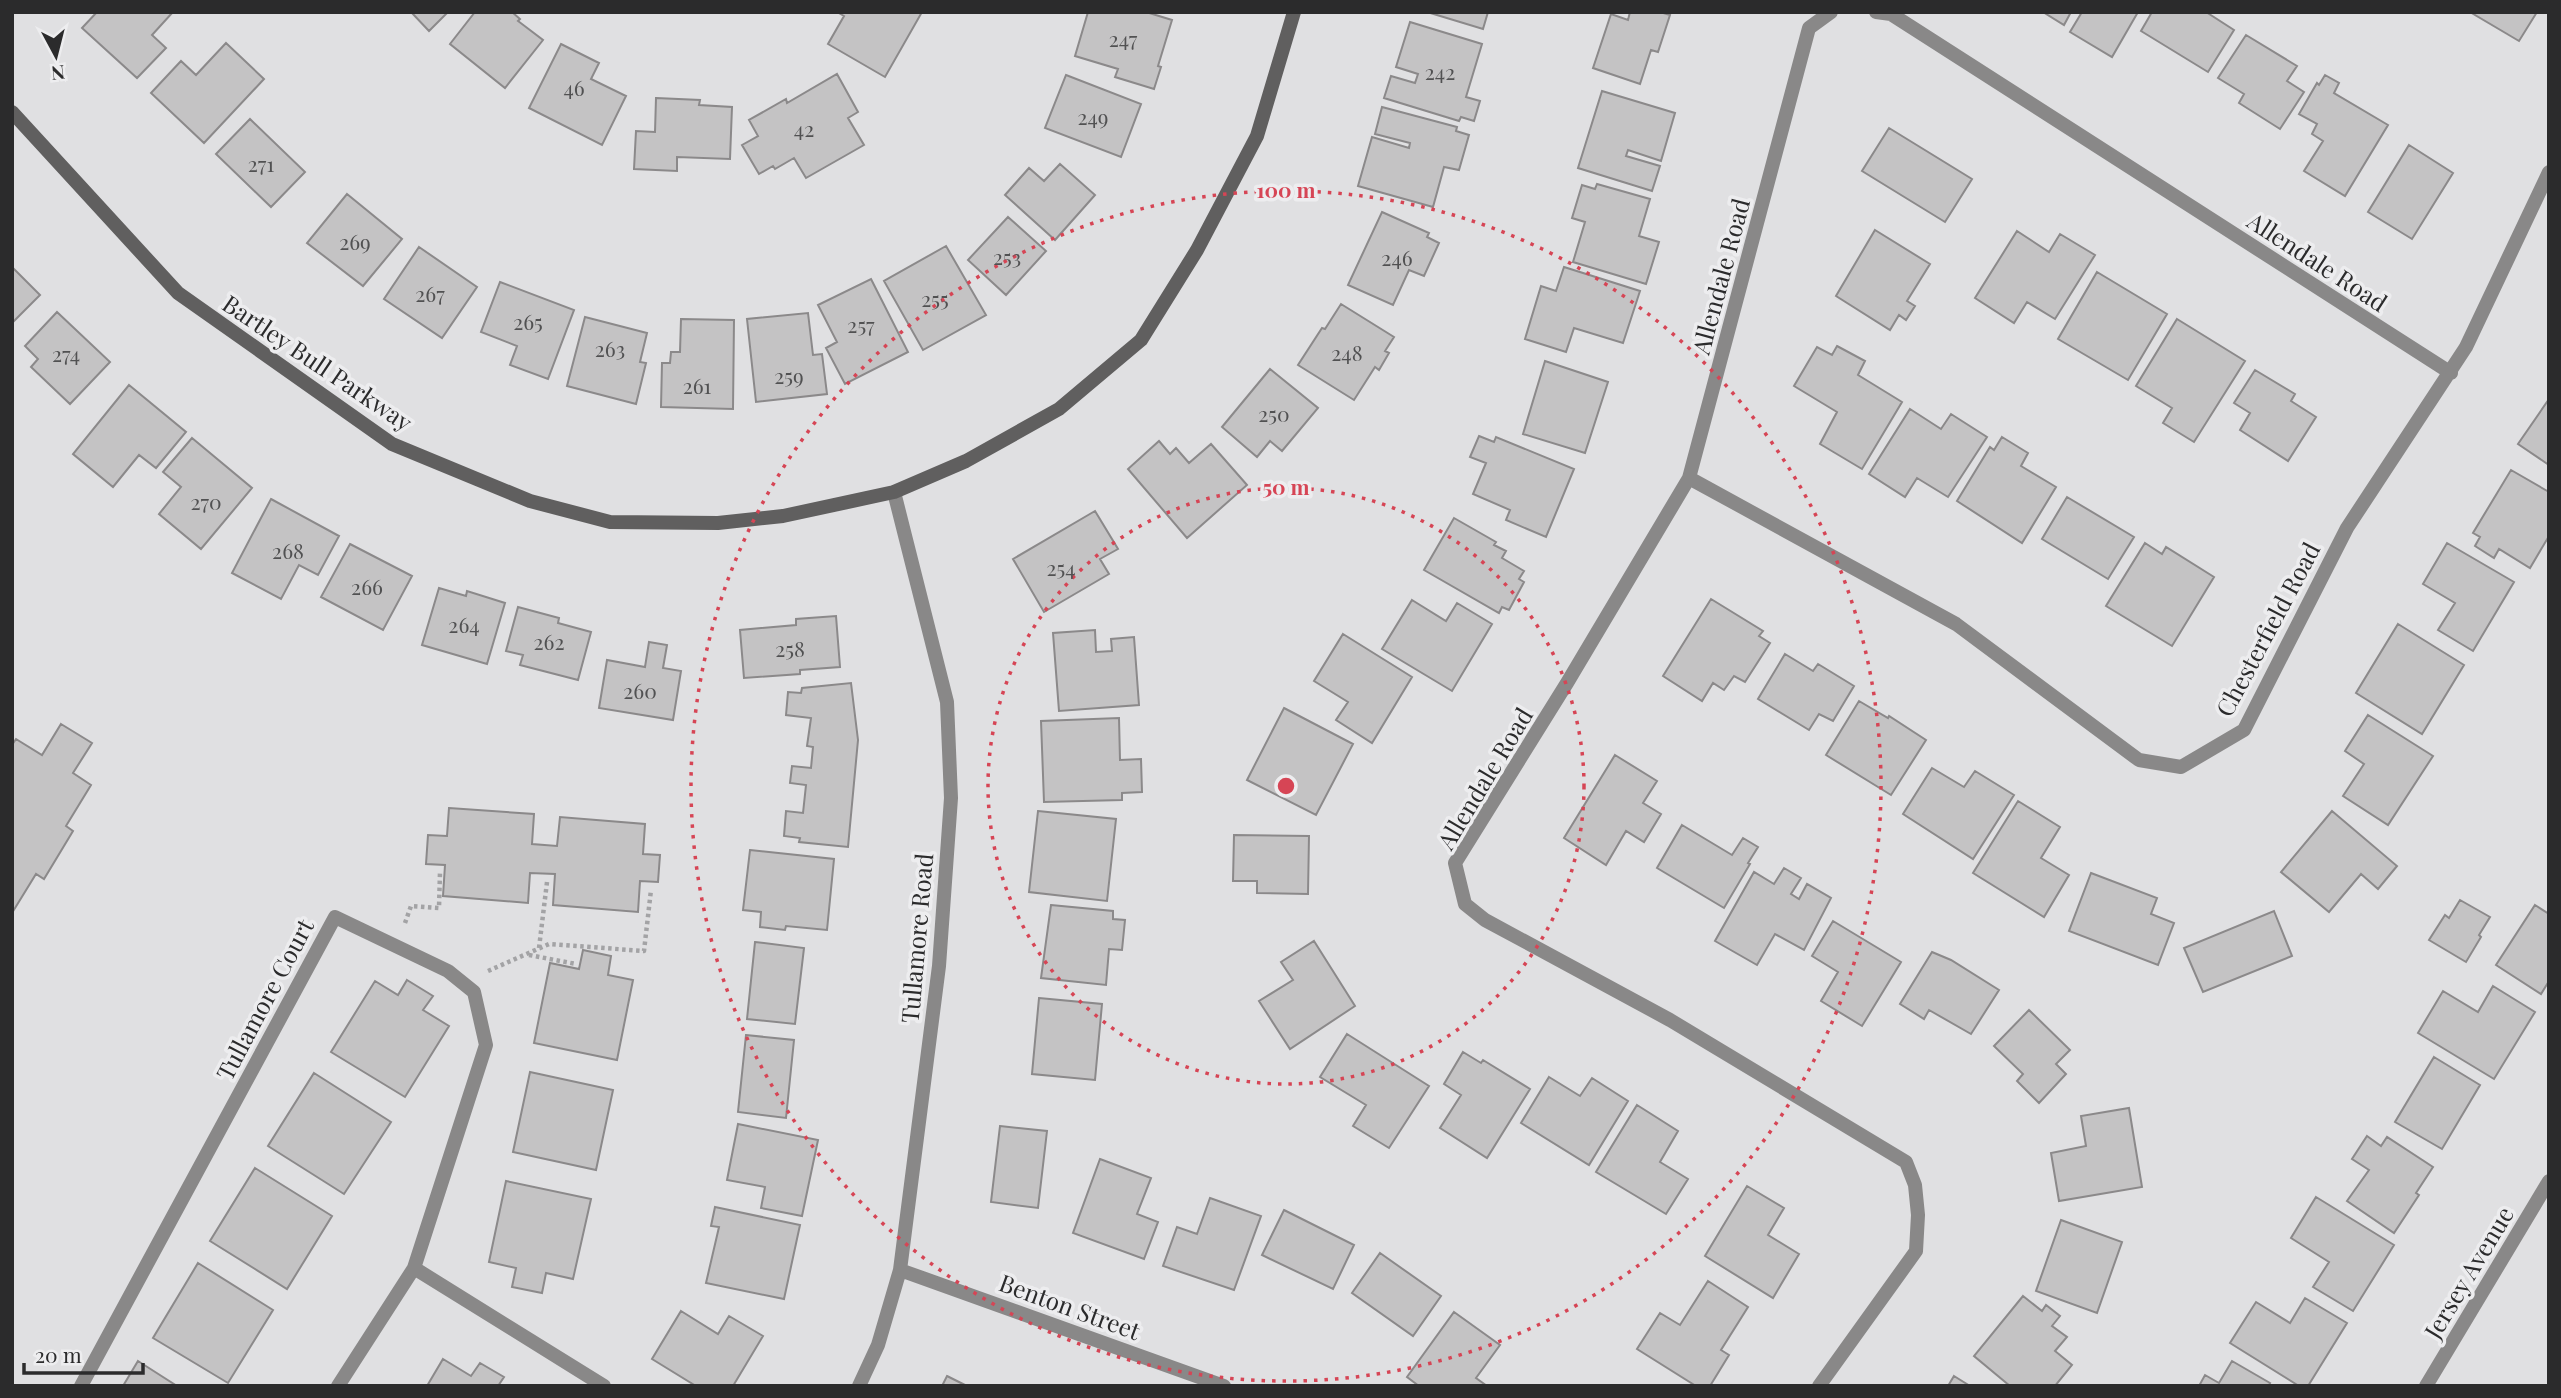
<svg xmlns="http://www.w3.org/2000/svg" width="2561" height="1398" font-family="'Playfair Display',serif">
	<style>
		.building { fill: #c4c3c4; stroke: #8b898a; stroke-width: 2 }
		.lines { fill: none; stroke-linecap: round; stroke-linejoin: round }
		.path { stroke: #a3a3a5; stroke-width: 4.5; stroke-dasharray: 3.5 3.5; stroke-linecap: butt }
		.street { stroke: #898888; stroke-width: 14 }
		.secondary { stroke: #605f5f; stroke-width: 14 }
		.ring { fill: none; stroke: #d64555; stroke-width: 3.5; stroke-dasharray: 3.5 7 }
		.labels { text-anchor: middle; dominant-baseline: central; stroke-width: 7; stroke-linejoin: round; paint-order: stroke }
		.number-label { font-size: 21px; fill: #515152 }
		.street-label { font-size: 24px; fill: #2b2b2c; stroke: #ededef }
		.centre { fill: #d64555; stroke: #ededef; stroke-width: 3.5 }
		.ring-label { font-size: 21px; text-anchor: middle; font-weight: bold; fill: #d64555; stroke: #ededef; stroke-width: 7; stroke-linejoin: round; paint-order: stroke }
	</style>
	<rect width="100%" height="100%" fill="#e0e0e2"/>
	<path class="building" d="M97 12H173L152 35 166 48 137 78 82 28Z
		M411 12H448L429 31Z
		M475 12H512L520 19 518 21 543 40 505 88 450 44Z
		M837 12H922L885 77 828 44 844 16Z
		M1088 12H1146L1172 20 1158 66 1161 67 1154 89 1115 77 1118 69 1075 56Z
		M1427 12H1488L1483 29Z
		M1630 12H1660L1670 15 1658 52 1651 50 1640 84 1593 68 1611 14 1628 20Z
		M2043 12H2071L2064 25Z
		M2082 12H2138L2112 57 2070 32Z
		M2152 12H2206L2234 30 2208 72 2141 31Z
		M2470 12H2537L2519 41Z
		M1410 22 1482 44 1466 97 1480 101 1474 121 1461 117 1459 121 1384 98 1391 76 1415 83 1418 74 1396 67Z
		M2246 35 2297 66 2287 81 2304 92 2280 129 2239 103 2244 94 2218 78Z
		M226 43 264 79 204 143 151 93 181 61 196 75Z
		M561 44 599 63 591 79 626 96 602 145 529 108Z
		M837 74 858 112 848 118 864 145 806 178 794 158 775 169 773 166 759 174 742 145 758 136 749 120 786 99 787 103Z
		M1066 75 1141 104 1121 157 1045 128Z
		M2325 75 2339 83 2334 93 2388 125 2345 196 2304 171 2323 141 2312 134 2317 124 2299 114 2317 83 2319 85Z
		M1602 91 1675 113 1661 161 1628 150 1626 156 1660 166 1652 191 1578 168Z
		M656 98 700 100 699 105 732 107 730 159 677 157V171L634 169 636 131 655 132Z
		M1382 107 1457 127 1456 131 1469 135 1459 170 1444 167 1433 207 1358 186 1372 137 1409 148 1410 143 1375 134Z
		M250 119 305 172 271 207 216 154Z
		M1889 128 1972 179 1945 222 1862 171Z
		M2409 145 2453 173 2412 239 2368 212Z
		M1060 164 1095 195 1055 240 1005 195 1029 168 1044 181Z
		M1597 184 1650 199 1639 236 1659 242 1646 284 1573 262 1585 222 1572 218 1582 185 1595 189Z
		M347 194 402 239 363 286 307 243Z
		M1382 212 1429 233 1427 237 1439 243 1424 276 1409 270 1393 305 1348 285Z
		M1008 217 1046 251 1006 295 968 260Z
		M1875 230 1930 264 1907 301 1915 306 1906 320 1899 315 1890 330 1836 296Z
		M2017 231 2049 252 2060 234 2095 255 2055 319 2027 302 2014 323 1975 298Z
		M946 246 986 315 923 350 884 281Z
		M419 247 477 287 442 338 384 299Z
		M12 267 40 295 12 323Z
		M1564 267 1640 291 1623 343 1574 328 1566 352 1525 339 1541 286 1556 291Z
		M2097 272 2167 314 2128 380 2058 339Z
		M871 279 908 352 845 384 826 348 837 342 818 305Z
		M500 282 574 310 548 379 510 365 517 346 481 332Z
		M1341 304 1394 337 1385 351 1389 353 1379 370 1375 367 1354 400 1298 365 1322 328 1325 329Z
		M57 312 110 362 70 404 31 367 38 359 25 346Z
		M808 313 813 355 822 354 827 394 756 402 747 319Z
		M585 317 647 333 640 362 646 363 636 404 567 386Z
		M681 319 734 320 733 409 661 407 662 363H670L671 352H680Z
		M2177 319 2245 361 2194 442 2163 423 2172 408 2136 386Z
		M1837 346 1865 361 1858 375 1902 402 1862 469 1820 444 1837 412 1794 386 1817 347 1832 355Z
		M1545 361 1608 382 1585 453 1523 434Z
		M1270 369 1318 408 1282 451 1270 441 1257 457 1222 427Z
		M2255 370 2295 394 2291 401 2316 417 2288 461 2240 430 2250 413 2234 403Z
		M129 385 186 432 156 468 139 455 113 487 73 454Z
		M2549 399V465L2518 444Z
		M1910 409 1941 429 1951 414 1987 437 1948 497 1917 478 1905 497 1869 474Z
		M1479 436 1494 442 1496 437 1574 469 1546 537 1506 520 1510 510 1473 494 1486 463 1470 457Z
		M2002 437 2028 453 2021 466 2056 487 2022 543 1957 501 1990 447 1994 450Z
		M192 438 252 488 201 549 159 514 181 487 163 472Z
		M1159 441 1170 454 1176 448 1189 463 1211 444 1247 485 1187 538 1128 469Z
		M2511 470 2549 492V536L2530 568 2499 549 2494 558 2475 546 2480 537 2473 533Z
		M2067 497 2134 537 2108 579 2042 539Z
		M271 499 339 536 318 575 299 565 281 599 232 573Z
		M1095 511 1118 549 1100 559 1109 574 1044 612 1013 559Z
		M1454 518 1496 542 1494 545 1506 551 1502 558 1524 571 1519 579 1524 582 1509 610 1502 607 1499 613 1424 570Z
		M2145 543 2162 554 2166 547 2214 577 2172 646 2106 606Z
		M2447 543 2514 582 2473 651 2438 630 2455 603 2423 584Z
		M350 544 412 576 383 630 321 597Z
		M439 588 466 596 467 591 505 603 487 664 422 645Z
		M1711 599 1763 631 1759 636 1770 643 1745 682 1734 676 1724 690 1713 683 1702 701 1663 676Z
		M1412 600 1446 621 1457 603 1492 624 1452 691 1382 649Z
		M518 607 559 618 558 623 591 632 578 680 520 665 523 655 506 651Z
		M836 616 840 667 800 670V674L744 678 740 630 796 625V619Z
		M2398 624 2464 665 2422 734 2356 693Z
		M1095 630 1096 652 1112 651 1111 639 1134 637 1139 705 1059 711 1053 633Z
		M1343 634 1412 677 1372 743 1336 720 1348 702 1314 681Z
		M649 642 667 645 663 668 681 671 673 720 599 708 607 660 645 667Z
		M1785 654 1813 671 1818 664 1854 686 1833 721 1819 714 1809 730 1758 699Z
		M851 683 858 740 848 847 799 842 800 838 784 836 786 811 803 813 806 785 790 783 792 766 811 768 813 747 807 746 811 718 786 715 788 692 801 693 802 688Z
		M1859 701 1888 718 1889 716 1926 740 1891 795 1826 755Z
		M1284 708 1353 744 1316 815 1247 780Z
		M2368 715 2433 756 2388 825 2343 796 2364 764 2345 751Z
		M1119 718 1120 760 1141 759 1142 792 1122 793V800L1044 802 1041 721Z
		M61 724 92 743 73 773 91 785 66 826 73 831 44 879 36 874 12 913V745L16 739 42 755Z
		M1615 755 1657 781 1643 803 1661 814 1644 842 1626 831 1606 865 1564 838Z
		M1932 768 1964 787 1975 771 2014 795 1973 859 1903 814Z
		M2018 801 2060 827 2041 858 2069 875 2044 917 1973 873Z
		M449 808 534 814 532 844 557 846 560 817 645 824 643 854 660 855 658 882 640 881 638 912 553 905 555 874 530 873 528 903 443 896 445 865 426 864 428 835 447 836Z
		M1038 811 1116 819 1107 901 1029 892Z
		M2332 811 2397 866 2378 889 2361 874 2329 912 2281 872Z
		M1682 825 1732 855 1743 838 1758 847 1748 863 1750 864 1724 908 1657 868Z
		M1234 835 1309 836 1308 894 1257 893V881H1233Z
		M750 850 834 859 827 930 786 926 785 930 760 927 761 912 743 910Z
		M1784 868 1801 878 1791 894 1799 899 1807 884 1831 898 1804 950 1775 934 1757 965 1715 941 1754 872 1774 884Z
		M2091 873 2157 898 2151 914 2174 923 2158 965 2069 931Z
		M2460 900 2490 917 2479 935 2481 937 2466 962 2429 940 2445 915 2449 918Z
		M1051 905 1113 911V919L1125 920 1122 950 1109 949 1106 985 1041 978Z
		M2535 905 2549 914V981L2541 994 2496 965Z
		M2274 911 2292 956 2203 992 2184 948Z
		M1833 921 1901 962 1862 1026 1821 1001 1838 972 1812 956Z
		M1314 941 1355 1006 1290 1049 1259 1001 1293 980 1281 962Z
		M755 942 804 948 795 1024 747 1019Z
		M583 950 611 956 608 975 633 980 617 1060 534 1043 550 963 579 969Z
		M1932 952 1951 960 1999 990 1971 1034 1929 1010 1924 1019 1900 1004Z
		M407 980 433 996 423 1010 449 1026 405 1097 331 1052 375 981 398 995Z
		M2493 986 2535 1012 2494 1079 2418 1033 2443 991 2478 1012Z
		M1039 998 1102 1004 1095 1080 1032 1074Z
		M2029 1010 2070 1050 2056 1064 2066 1074 2039 1103 2017 1081 2023 1074 1994 1046Z
		M1347 1034 1429 1086 1389 1148 1353 1126 1366 1105 1320 1077Z
		M746 1035 794 1040 786 1118 738 1112Z
		M1463 1052 1481 1063 1483 1060 1530 1089 1487 1158 1440 1128 1461 1095 1444 1084Z
		M2434 1057 2480 1085 2442 1149 2395 1122Z
		M530 1072 613 1090 596 1170 513 1152Z
		M314 1073 391 1122 344 1194 268 1146Z
		M1549 1077 1580 1096 1592 1078 1628 1101 1589 1165 1521 1123Z
		M1637 1105 1678 1131 1660 1162 1688 1179 1666 1214 1596 1172Z
		M2129 1108 2142 1187 2059 1201 2051 1153 2086 1146 2081 1116Z
		M738 1124 818 1140 802 1216 761 1208 765 1187 727 1180Z
		M1000 1126 1047 1131 1038 1208 991 1202Z
		M2367 1136 2381 1146 2387 1137 2433 1167 2416 1193 2419 1195 2394 1233 2347 1201 2369 1170 2352 1159Z
		M1100 1159 1151 1178 1137 1214 1158 1222 1144 1259 1073 1233Z
		M255 1168 332 1216 287 1289 210 1241Z
		M506 1181 591 1199 573 1279 546 1273 542 1293 512 1287 516 1268 489 1262Z
		M1747 1186 1784 1208 1768 1235 1799 1254 1773 1298 1705 1256Z
		M2316 1197 2394 1245 2353 1311 2313 1287 2329 1262 2291 1238Z
		M1210 1198 1261 1216 1234 1290 1163 1266 1177 1227 1197 1234Z
		M715 1207 800 1225 784 1299 706 1283 719 1227 711 1226Z
		M1284 1210 1354 1245 1333 1289 1262 1255Z
		M2061 1220 2122 1242 2097 1313 2036 1291Z
		M1380 1253 1441 1296 1413 1336 1352 1293Z
		M198 1263 273 1310 228 1383 153 1338Z
		M1708 1281 1748 1307 1721 1350 1729 1355 1710 1386H1696L1637 1349 1660 1313 1680 1325Z
		M2023 1296 2042 1311 2046 1305 2060 1316 2052 1326 2067 1337 2055 1351 2072 1365 2055 1386H2010L1974 1356Z
		M2305 1298 2347 1323 2308 1386H2299L2230 1343 2256 1302 2290 1323Z
		M681 1311 718 1334 729 1316 763 1336 733 1386H696L652 1359Z
		M1454 1312 1500 1345 1476 1378 1487 1386H1419L1407 1377Z
		M443 1359 471 1376 480 1363 504 1377 498 1386H427Z
		M138 1361 177 1386H123Z
		M2232 1361 2270 1383 2268 1386H2199L2205 1375 2219 1383Z
		M947 1376 967 1386H942Z
		M1954 1376 1970 1386H1948Z"/>
	<g class="lines">
		<path class="path" d="M405 923 411 906 439 908 440 872
			M539 948 547 882
			M529 955 576 964
			M488 971 549 944 644 951 651 890"/>
		<path class="street" d="M1876 12 1891 14 2451 373
			M1689 478 1956 624 2139 760 2181 767 2244 730 2347 528 2466 347 2549 172
			M414 1268 604 1386
			M900 1270 1224 1386
			M81 1386 335 917 448 971 474 992 486 1045 414 1268 338 1386
			M859 1386 878 1345 900 1270 939 966 951 798 947 702 894 492
			M1819 1386 1916 1251 1918 1215 1915 1185 1906 1162 1670 1020 1485 920 1465 904 1455 863 1567 683 1689 478 1809 28 1831 12
			M2426 1386 2549 1181"/>
		<path class="secondary" d="M12 112 178 293 392 444 530 501 610 522 718 523 783 516 894 492 966 461 1059 409 1141 340 1197 250 1257 136 1294 12"/>
	</g>
	<g class="ring">
		<circle cx="1286" cy="786" r="298"/>
		<circle cx="1286" cy="786" r="595"/>
	</g>
	<g class="labels">
		<g class="number-label">
			<text x="1123" y="38">247</text>
			<text x="1440" y="71">242</text>
			<text x="574" y="87">46</text>
			<text x="1093" y="116">249</text>
			<text x="804" y="128">42</text>
			<text x="261" y="163">271</text>
			<text x="355" y="241">269</text>
			<text x="1007" y="256">253</text>
			<text x="1397" y="257">246</text>
			<text x="430" y="293">267</text>
			<text x="935" y="298">255</text>
			<text x="528" y="321">265</text>
			<text x="861" y="324">257</text>
			<text x="610" y="348">263</text>
			<text x="1347" y="352">248</text>
			<text x="66" y="353">274</text>
			<text x="789" y="375">259</text>
			<text x="697" y="385">261</text>
			<text x="1274" y="413">250</text>
			<text x="206" y="501">270</text>
			<text x="288" y="550">268</text>
			<text x="1061" y="567">254</text>
			<text x="367" y="586">266</text>
			<text x="464" y="624">264</text>
			<text x="549" y="641">262</text>
			<text x="790" y="648">258</text>
			<text x="640" y="690">260</text>
		</g>
		<g class="street-label">
			<text transform="translate(2318 261) rotate(33)">Allendale Road</text>
			<text transform="translate(1720 276) rotate(-75)">Allendale Road</text>
			<text transform="translate(318 362) rotate(34)">Bartley Bull Parkway</text>
			<text transform="translate(2267 629) rotate(-62)">Chesterfield Road</text>
			<text transform="translate(1484 778) rotate(-59)">Allendale Road</text>
			<text transform="translate(916 938) rotate(-85)">Tullamore Road</text>
			<text transform="translate(264 999) rotate(-62)">Tullamore Court</text>
			<text transform="translate(2468 1272) rotate(-59)">Jersey Avenue</text>
			<text transform="translate(1070 1306) rotate(20)">Benton Street</text>
		</g>
	</g>
	<circle cx="1286" cy="786" r="10" class="centre"/>
	<g class="ring-label">
		<text x="1286" y="198">100 m</text>
		<text x="1286" y="495">50 m</text>
	</g>
	<rect width="2561" height="1398" fill="none" stroke="#2b2b2c" stroke-width="28"/>
	<g transform="translate(56 56) rotate(173)" stroke="#ededef" stroke-width="5" paint-order="stroke">
	<path d="M0-5L12 26L0 18L-12 26Z" fill="#2b2b2c"/>
	<text y="-10" font-size="19" font-weight="bold" text-anchor="middle" fill="#2b2b2c">N</text>
	</g>
	<path d="M24 1363v10h119v-10" fill="none" stroke="#2b2b2c" stroke-width="3.5"/>
	<text x="35" y="1363" font-size="21" fill="#2b2b2c" stroke="#ededef" stroke-width="5" paint-order="stroke">20 m</text>
</svg>
